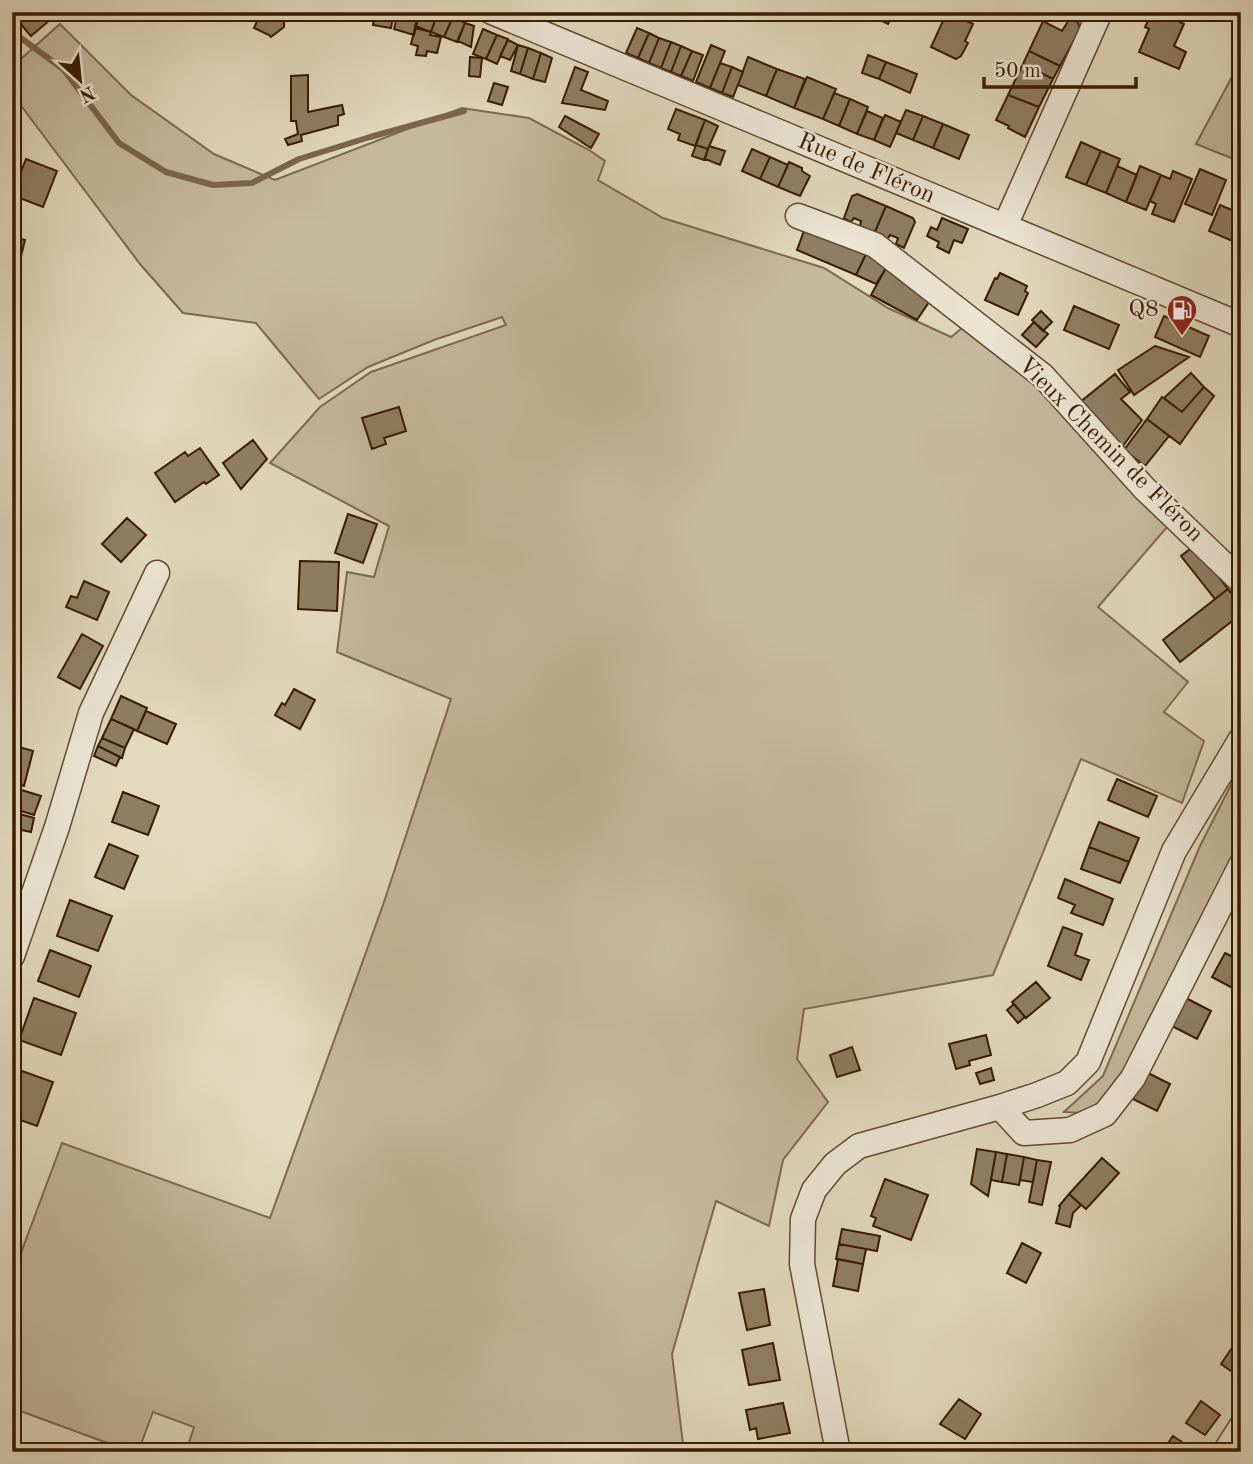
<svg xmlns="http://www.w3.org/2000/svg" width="1253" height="1464" font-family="'Old Standard TT',serif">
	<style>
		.green { fill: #c5b99e; stroke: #7e6a50; stroke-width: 2 }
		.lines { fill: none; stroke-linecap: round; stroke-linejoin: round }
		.stream { stroke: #7b664c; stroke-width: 6 }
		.building { fill: #907e64; stroke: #371b02; stroke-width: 2 }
		.minor-casing { stroke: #624a31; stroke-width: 27 }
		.minor { stroke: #ece6d5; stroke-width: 24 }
		.labels { text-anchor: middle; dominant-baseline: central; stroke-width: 5; stroke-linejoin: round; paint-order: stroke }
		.street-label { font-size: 24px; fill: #371b02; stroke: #ece6d5 }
		.poi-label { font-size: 24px; fill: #371b02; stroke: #ece6d5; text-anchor: end }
	</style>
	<rect width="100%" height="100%" fill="#e2d9be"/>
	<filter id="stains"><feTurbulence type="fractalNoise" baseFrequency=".00286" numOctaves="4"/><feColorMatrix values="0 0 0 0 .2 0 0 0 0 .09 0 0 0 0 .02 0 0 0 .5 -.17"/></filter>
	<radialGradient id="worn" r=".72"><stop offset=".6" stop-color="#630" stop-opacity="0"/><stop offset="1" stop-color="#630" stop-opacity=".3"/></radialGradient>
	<path class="green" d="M60 24 131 95 214 154 275 180 462 108 529 118 589 150 605 161 598 180 663 218 824 268 888 308 951 337 968 323 1059 401 1168 526 1098 607 1188 682 1164 712 1204 741 1182 803 1081 759 993 975 804 1009 797 1059 828 1102 783 1160 769 1226 716 1201 672 1354 684 1452H186L194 1427 153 1412 138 1452H132L12 1408V1277L62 1143 270 1218 383 905 451 699 337 652 347 572 374 577 389 526 270 463 320 407 371 372 506 325 502 317 434 340 368 367 319 399 256 323 183 313 140 264 16 99 13 66Z
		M1241 60V162L1196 144Z
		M1241 765V844L1173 977 1119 1091 1096 1114 1064 1112 1103 1076 1200 846Z"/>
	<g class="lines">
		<path class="stream" d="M14 33 63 69 119 143 166 172 213 185 252 183 299 159 370 137 464 111"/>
	</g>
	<path class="building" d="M30 12H43L50 20 31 36 19 22Z
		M261 12H284V27L271 37 269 35 254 28Z
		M375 12H394L391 28 373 25Z
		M398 12H420L414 35 394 29Z
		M420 12H438L431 32 415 26Z
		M438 12 453 17 444 37 431 32Z
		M868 12H894L888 24 867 14Z
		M947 12 973 24 965 41 968 43 961 56 956 59 931 47Z
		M1152 12H1159L1184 24 1174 46 1186 52 1179 69 1139 52 1149 29 1145 27Z
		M453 17 465 23 457 42 444 37Z
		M1070 18 1078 22 1080 29 1060 66 1029 51 1043 21 1062 31Z
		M465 23 474 26 471 47 458 41Z
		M415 28 431 32 430 35 441 37 437 53 427 51 426 56 416 55 418 46 411 44Z
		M637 28 649 33 638 58 626 53Z
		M483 29 497 35 486 59 473 54Z
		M649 33 659 38 649 63 638 58Z
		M497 35 508 39 497 64 486 59Z
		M659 38 671 42 661 68 649 63Z
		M508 40 518 45 510 60 500 56Z
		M671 42 681 46 671 72 661 68Z
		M518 45 528 48 520 74 511 71Z
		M711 45 725 51 710 88 696 82Z
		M681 46 692 51 681 76 671 72Z
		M528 48 541 53 533 79 520 74Z
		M692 51 703 55 693 81 681 76Z
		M1029 51 1060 66 1053 79 1023 64Z
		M541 53 552 58 545 82 533 79Z
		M868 55 886 62 879 79 862 73Z
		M470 57 482 58 480 77 469 76Z
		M748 57 777 69 766 96 738 85Z
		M886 62 917 74 910 93 879 79Z
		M720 63 732 67 722 93 710 88Z
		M1023 64 1053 79 1039 107 1008 95Z
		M575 67 588 72 581 90 608 101 605 110 562 103Z
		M732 67 743 72 733 97 722 93Z
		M777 69 805 79 794 108 766 96Z
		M308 75V112L342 105 344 114 338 116V125L301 135 302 141 288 145 285 139 298 134 296 121H291V76Z
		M807 77 836 89 823 119 794 108Z
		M494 83 508 87 502 105 488 101Z
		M834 93 850 99 839 126 823 119Z
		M1008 95 1039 107 1025 137 1008 128 1009 126 996 120Z
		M850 99 868 107 857 134 839 126Z
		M676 109 705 120 695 146 678 140 680 134 668 129Z
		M906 110 923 116 913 140 896 133Z
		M867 111 883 118 874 140 857 134Z
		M885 115 901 122 890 147 874 140Z
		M565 116 599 134 591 148 559 127Z
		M923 116 943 124 933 148 913 140Z
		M705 120 718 126 708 149 696 145Z
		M943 124 969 135 959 159 933 148Z
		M1081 142 1101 151 1086 185 1066 177Z
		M696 145 708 149 704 160 692 156Z
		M709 146 725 151 720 165 705 159Z
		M752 149 770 157 760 179 742 171Z
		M1101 151 1120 159 1106 193 1086 185Z
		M770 157 788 165 778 187 760 179Z
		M26 159 57 171 43 207 12 195Z
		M789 162 802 168V171L810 176 800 196 778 187Z
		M1117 166 1137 175 1126 202 1106 193Z
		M1140 166 1161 175 1146 210 1126 202Z
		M1200 169 1226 180 1212 215 1185 204Z
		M1173 171 1192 179 1174 222 1152 214 1156 204 1150 201 1161 175 1170 179Z
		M857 194 886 206 874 234 860 227 861 221 854 218 851 222 844 218 852 196Z
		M1220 205 1241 214V235L1237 243 1209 231Z
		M886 206 913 218 915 222 904 248 896 244 898 238 890 235 887 240 874 234Z
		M942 218 968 229 962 243 954 240 949 253 937 247 939 242 927 236 931 227 937 230Z
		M805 228 866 254 856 275 797 250Z
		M12 237 25 240 16 276H12Z
		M866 254 887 267 876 284 856 275Z
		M887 266 933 296 917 320 871 295Z
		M1000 273 1027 286 1025 291 1028 293 1018 315 985 300 995 278 997 279Z
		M1074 306 1119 325 1109 349 1064 330Z
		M1041 311 1052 322 1043 331 1032 320Z
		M1164 316 1209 336 1200 357 1155 337Z
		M1034 322 1048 334 1036 347 1022 335Z
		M1155 346 1189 357 1134 395 1118 370Z
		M1191 373 1204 387 1182 412 1164 398Z
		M1115 374 1130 392 1121 399 1142 420 1120 450 1079 403Z
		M12 382 20 384 12 413Z
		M1204 387 1214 396 1180 444 1147 419 1162 397 1182 412Z
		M399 407 406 431 384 438 386 444 372 449 362 418Z
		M1147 419 1169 436 1145 466 1124 450Z
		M253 440 267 459 241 489 223 463Z
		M200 448 219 475 206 484 204 482 175 502 155 473 185 452 188 456Z
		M348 514 377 524 363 563 335 553Z
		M127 518 146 535 121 562 102 544Z
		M1194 546 1228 589 1215 599 1181 556Z
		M300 561 339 562 337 611 298 609Z
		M84 581 109 592 97 620 66 607 71 596 77 598Z
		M1228 589 1241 605V614L1180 662 1163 640Z
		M82 634 103 646 80 689 58 677Z
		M294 689 315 700 300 729 275 715 282 703 285 705Z
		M121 696 147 708 137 731 111 719Z
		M146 711 176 724 167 744 137 731Z
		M111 719 134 729 125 748 102 738Z
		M102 738 125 748 122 758 98 746Z
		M12 745 33 751 24 786 12 782Z
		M98 746 120 757 116 766 94 756Z
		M1117 779 1157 796 1148 817 1108 800Z
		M18 789 41 796 34 815 12 808Z
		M123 792 159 806 148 835 112 822Z
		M13 812 34 818 31 832 12 828Z
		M1099 822 1139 838 1129 862 1089 847Z
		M109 844 138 856 124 889 95 877Z
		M1089 847 1129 862 1120 883 1081 869Z
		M1065 879 1113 899 1103 925 1071 913 1075 905 1058 898Z
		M70 900 112 916 98 951 57 936Z
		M1063 927 1082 934 1075 955 1089 960 1081 980 1048 966Z
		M50 950 91 966 79 997 38 981Z
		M1225 953 1233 957 1234 954 1241 957V985L1238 991 1212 977Z
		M1036 982 1050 998 1026 1018 1012 1002Z
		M1184 997 1211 1011 1197 1039 1170 1025Z
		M34 998 76 1013 61 1055 19 1040Z
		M1014 1004 1025 1017 1018 1023 1007 1010Z
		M986 1035 991 1055 969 1061 970 1065 956 1069 949 1044Z
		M852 1047 860 1070 837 1077 830 1055Z
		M991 1068 994 1080 980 1084 976 1073Z
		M19 1070 53 1082 37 1126 12 1117V1089Z
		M1144 1071 1170 1084 1157 1111 1131 1098Z
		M977 1149 996 1152 988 1196 971 1184Z
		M996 1152 1007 1154 1002 1182 991 1180Z
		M1007 1154 1024 1157 1019 1185 1002 1182Z
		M1024 1157 1037 1160 1033 1182 1020 1180Z
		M1102 1158 1119 1173 1086 1209 1069 1194Z
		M1037 1160 1051 1162 1042 1205 1029 1202Z
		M885 1179 928 1195 911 1240 873 1226 876 1218 871 1216Z
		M1069 1194 1081 1205 1073 1213 1070 1227 1056 1223 1060 1207 1059 1206Z
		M842 1229 880 1236 877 1251 839 1244Z
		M1022 1243 1041 1253 1026 1283 1007 1273Z
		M839 1244 866 1249 863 1264 836 1259Z
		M838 1259 863 1264 858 1291 833 1286Z
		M764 1289 770 1325 747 1330 739 1293Z
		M1240 1336 1241 1337V1378L1221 1364Z
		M773 1343 780 1380 749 1385 742 1350Z
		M959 1399 981 1414 965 1439 940 1424Z
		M1201 1401 1220 1415 1205 1435 1186 1423Z
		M783 1403 790 1433 758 1439 756 1428 750 1430 746 1410Z
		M1173 1436 1197 1452H1162Z"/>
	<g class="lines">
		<g class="minor-casing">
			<path id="minor" d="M492 12 1241 325
				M798 216 875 245 1043 376 1144 488 1241 581
				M1005 226 1100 12
				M12 956 57 827 91 713 157 573
				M1000 1107 1024 1133 1070 1130 1105 1114 1133 1078 1241 865
				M838 1452 802 1264 803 1219 814 1190 835 1164 859 1146 1000 1107 1037 1095 1067 1083 1088 1062 1174 851 1241 739
				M1225 1452 1241 1427"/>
		</g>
		<use href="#minor" class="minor"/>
	</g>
	<defs>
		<g id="fuel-pin" transform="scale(1.575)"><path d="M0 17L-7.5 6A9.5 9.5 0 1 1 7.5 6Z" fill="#8f2418" stroke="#ece6d5"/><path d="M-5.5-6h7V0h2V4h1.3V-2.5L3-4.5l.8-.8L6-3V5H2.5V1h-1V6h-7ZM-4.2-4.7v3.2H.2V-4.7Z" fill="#fff"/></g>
	</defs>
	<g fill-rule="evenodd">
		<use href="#fuel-pin" x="1182" y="310"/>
	</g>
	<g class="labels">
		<g class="street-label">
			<text transform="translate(866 169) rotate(23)">Rue de Fléron</text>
			<text transform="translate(1110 450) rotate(45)">Vieux Chemin de Fléron</text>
		</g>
		<g class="poi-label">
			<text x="1159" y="310">Q8</text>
		</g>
	</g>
	<rect width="1253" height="1464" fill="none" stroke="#e2d9be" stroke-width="42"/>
	<rect x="14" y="14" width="1225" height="1436" fill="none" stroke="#371b02" stroke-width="3.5"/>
	<rect x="21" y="21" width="1211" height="1422" fill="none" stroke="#371b02" stroke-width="2"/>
	<g transform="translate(80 80) rotate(153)" stroke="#ece6d5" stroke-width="5" paint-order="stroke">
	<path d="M0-5L12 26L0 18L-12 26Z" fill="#371b02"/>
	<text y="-10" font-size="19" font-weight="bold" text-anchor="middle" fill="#371b02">N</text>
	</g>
	<path d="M984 77v10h152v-10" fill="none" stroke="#371b02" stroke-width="3.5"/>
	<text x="994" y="77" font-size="21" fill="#371b02" stroke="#ece6d5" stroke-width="5" paint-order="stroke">50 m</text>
	<rect width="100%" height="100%" filter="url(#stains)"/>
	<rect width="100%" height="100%" fill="url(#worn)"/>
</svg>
